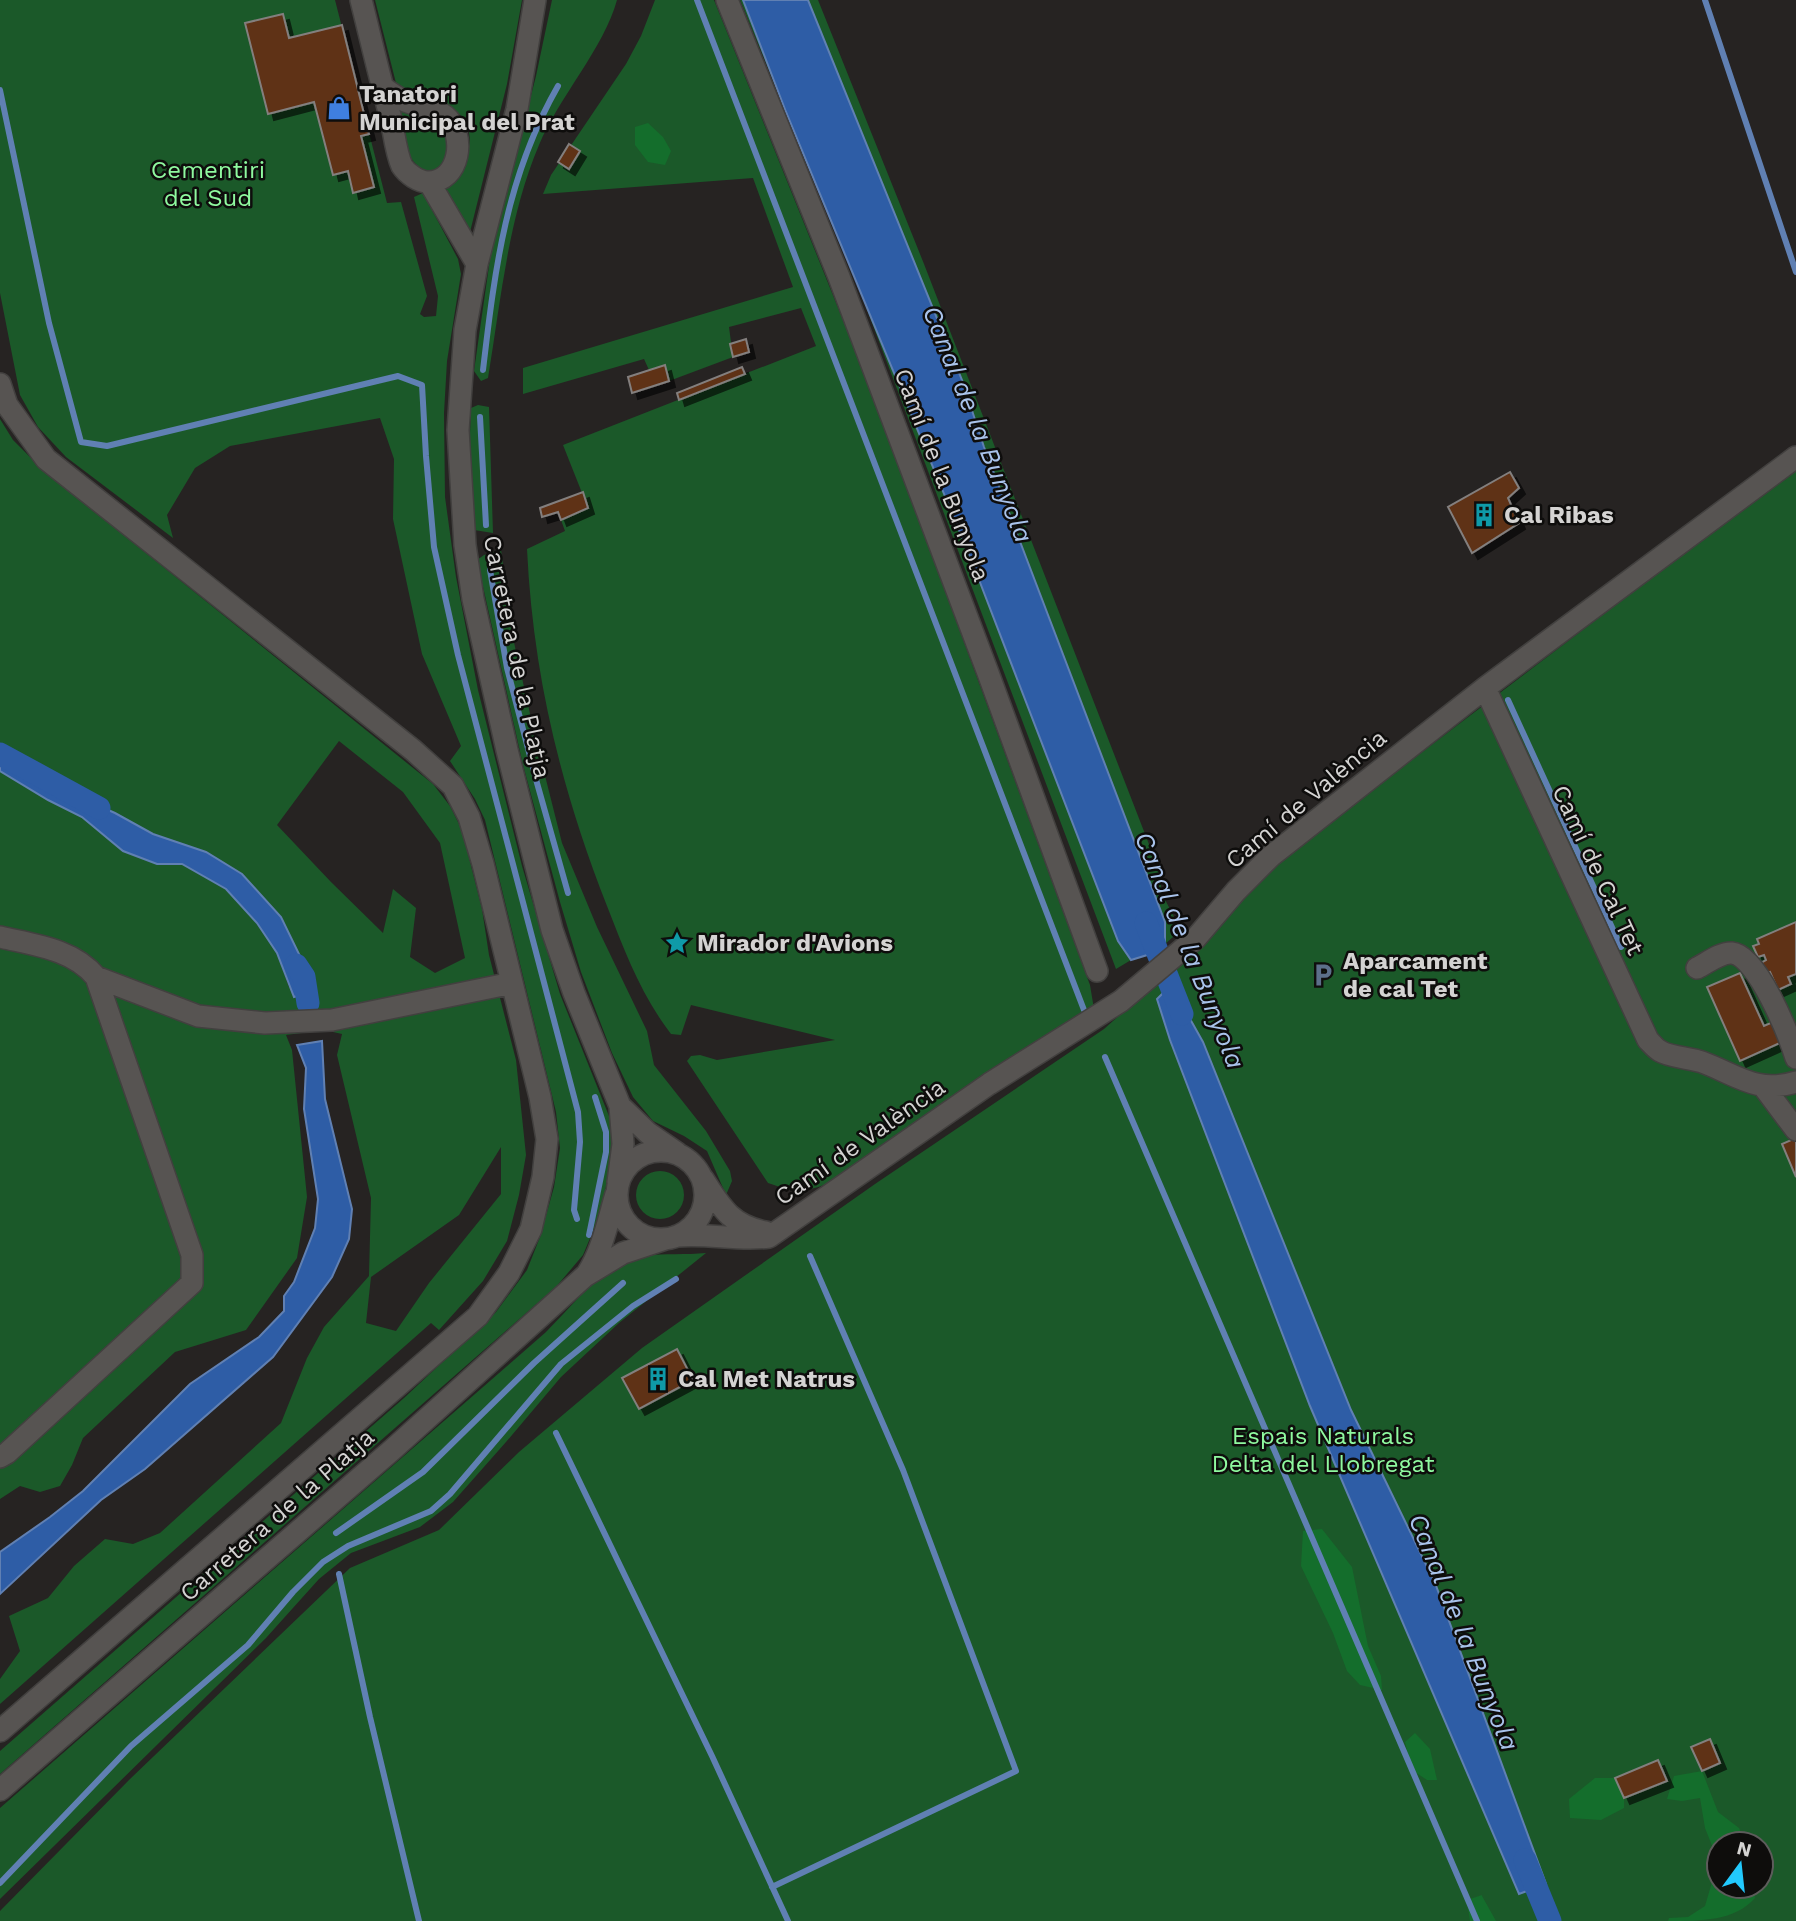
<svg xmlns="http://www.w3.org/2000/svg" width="1796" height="1921" font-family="'Work Sans',sans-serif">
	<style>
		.green { fill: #1b5929; fill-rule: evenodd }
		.forest { fill: #146e2c }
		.water { fill: #2e5da6; stroke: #6080b3; stroke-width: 2 }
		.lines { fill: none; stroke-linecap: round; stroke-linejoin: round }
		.stream { stroke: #6080b3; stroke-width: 6 }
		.canal { stroke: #2e5da6; stroke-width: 23 }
		.building { fill: #5f3115; stroke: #837f7e; stroke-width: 2; filter: url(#shadow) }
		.minor-casing { stroke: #42403f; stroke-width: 24 }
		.minor { stroke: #575452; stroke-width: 21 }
		.labels { text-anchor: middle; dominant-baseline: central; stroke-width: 5; stroke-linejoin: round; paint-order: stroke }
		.poi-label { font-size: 24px; font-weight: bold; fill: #d4d3d2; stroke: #0e0d0c; text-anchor: start }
		.park-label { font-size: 24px; fill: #8ff99f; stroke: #0e0d0c }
		.street-label { font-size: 24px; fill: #d4d3d2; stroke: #0e0d0c }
		.water-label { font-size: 26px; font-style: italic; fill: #a9c3eb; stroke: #0e0d0c }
	</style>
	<defs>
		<filter id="shadow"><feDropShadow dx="6" dy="6" stdDeviation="0" flood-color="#0009"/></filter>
	</defs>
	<rect width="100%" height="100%" fill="#262322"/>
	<path class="green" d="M0 0H335L387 203 401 202 427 296 420 314 424 317 436 316 438 296 414 197 423 193 458 259 461 274 447 361 444 413 445 497 456 577 478 690 522 866 560 994 613 1126 615 1150 598 1219 583 1255 556 1287 0 1774V1751L404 1398 496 1312 527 1270 540 1237 554 1187 560 1148 556 1112 485 820 475 799 450 761 461 746 422 654 393 519 394 459 380 418 230 446 195 468 167 515 173 538 66 457 38 427 20 395 0 293Z
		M375 0H522L507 84 470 232 443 188C458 177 466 166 469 147 476 99 426 107 397 87Z
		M552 0H617C604 48 559 97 539 145 508 218 501 300 488 378L481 381 474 371 491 252 536 76Z
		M655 0H714L874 397 1090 985 1094 1009 1080 1014 1081 1021 831 1182C807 1193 793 1192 768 1183L687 1061 691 1056 700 1055 717 1060 835 1040 691 1005 681 1035 671 1034C641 995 625 952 607 906 561 789 533 675 527 549L565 531 561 520 588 508 563 445 816 346 801 308 729 327 733 357 669 381 665 365 649 370 644 359 523 394V368L793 287 753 178 543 194 551 175 626 64 641 36Z
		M740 0H763L1128 941 1131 960 1116 969 860 291Z
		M801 0H818L924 264 1159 870 1162 894 1181 930 1165 944Z
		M397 106C427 118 436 115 451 146 446 157 440 174 425 170 404 163 401 125 397 106Z
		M478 405 489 407 493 533 474 530 469 456 471 408Z
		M0 419 13 440 43 470 433 784 450 806 462 830 482 909 489 955 516 1060 526 1155 519 1195 507 1241 483 1281 439 1330 431 1323 0 1704V1679L20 1651 9 1616 48 1598 74 1566 105 1539 133 1544 160 1533 281 1423 307 1358 324 1327 369 1276 371 1198 337 1055 342 1034 324 1030 286 1035 292 1050 307 1197 297 1258 246 1330 175 1352 83 1438 72 1465 60 1486 40 1492 20 1486 0 1499V771L48 800 82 817 123 851 157 864H182L226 889 257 923 277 953 289 987H315L281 917 242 874 206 852 153 834 115 813 38 779 0 749ZM339 741 403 792 440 843 465 958 435 973 410 957 416 908 393 889 383 933 331 882 277 825ZM501 1147V1194L429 1283 396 1331 366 1323 371 1277 459 1215Z
		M1796 468V1921H0V1911L130 1779 350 1568 439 1530 519 1452 642 1348 875 1184 1104 1029 1213 932 1276 863ZM1719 1844H1761V1886H1719Z
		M501 550 513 638 535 736 562 843 597 927 647 1031 654 1065 706 1131 730 1171 732 1181 726 1195 707 1151 684 1136 653 1121 633 1097 612 1053 581 972 560 902 523 765 477 560 484 555Z
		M636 1195a24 24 0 1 1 48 0a24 24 0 1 1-48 0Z
		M706 1253 619 1323 561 1377 506 1442 453 1502 420 1527 351 1553 319 1579 266 1638 0 1899V1808L546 1332C573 1305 605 1262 645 1256 665 1253 686 1255 706 1253Z"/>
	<path class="forest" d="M648 123 663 137 671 151 665 165 648 162 635 145V127Z
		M1322 1529 1352 1567 1368 1646 1381 1676 1382 1690 1360 1685 1347 1671 1333 1633 1301 1566 1303 1531Z
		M1415 1733 1430 1749 1437 1780H1427L1412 1770 1405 1742Z
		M1702 1771 1718 1812 1739 1828 1746 1844H1719V1863L1705 1828 1700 1798 1682 1801 1667 1799 1674 1776Z
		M1595 1778H1615L1624 1798V1808L1601 1820 1570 1818 1569 1799Z
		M1712 1882H1719V1886H1753L1755 1898C1735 1921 1701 1921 1668 1921L1669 1918 1688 1917 1705 1906Z
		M1482 1895V1896L1496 1921H1470L1467 1900Z"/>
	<path class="water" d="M743 0H808L962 380 984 447 1165 922V944L1157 952 1131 960 1118 941 971 559 786 112Z
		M0 749 38 779 115 813 153 834 206 852 242 874 281 917 315 987 308 993 294 997 277 953 257 923 226 889 182 864H157L123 851 82 817 48 800 0 771Z
		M1171 985 1203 1042 1351 1410 1435 1583 1546 1884 1519 1894 1310 1406 1170 1040 1157 999Z
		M322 1041 325 1099 352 1209 349 1239 332 1277 273 1357 145 1469 101 1500 0 1594V1552L50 1517 83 1491 190 1384 259 1337 284 1311V1296L294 1282 315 1228 318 1199 304 1109 306 1068 297 1045Z"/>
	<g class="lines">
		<path class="stream" d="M697 0 1084 1010
			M1705 0 1796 272
			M0 90 49 323 81 442 107 446 398 376 422 385 426 456 434 547 458 655 578 1112 580 1142 574 1210 577 1219
			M483 370C495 268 506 177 558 86
			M480 417 486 525
			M490 570 507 668 537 783 568 893
			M1508 700 1621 947
			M1105 1057 1477 1921
			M589 1235 606 1152V1132L595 1097
			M556 1433 712 1756 788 1921
			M336 1533 423 1472 534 1363 623 1283
			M339 1574 370 1717 419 1921
			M0 1883 131 1746 248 1645 293 1592 323 1562 348 1546 431 1511 450 1494 561 1364 633 1306 676 1279
			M772 1887 1016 1771 903 1470 810 1256"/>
		<path class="canal" d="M0 754 99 808
			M1146 923 1182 1014
			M296 965 304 977 308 1003
			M1525 1860 1550 1921"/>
	</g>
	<path class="building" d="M283 14 289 38 342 25 369 134 361 136 374 187 353 193 348 171 333 175 314 102 268 114 245 23Z
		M569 144 580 151 569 169 558 162Z
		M746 339 749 352 733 357 730 344Z
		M665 365 669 381 632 393 628 377Z
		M742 367 745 374 679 400 677 393Z
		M1510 472 1519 488 1508 498 1519 523 1472 553 1448 507Z
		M583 492 588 508 561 520 558 512 542 517 540 508Z
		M1796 922V974L1788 977 1791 984 1778 990 1770 972 1766 973 1761 963 1766 960 1764 955 1758 957 1753 946 1759 944 1757 939Z
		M1740 973 1764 1026 1773 1022 1782 1042 1740 1061 1707 987Z
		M1796 1138V1177L1782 1144Z
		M677 1349 693 1380 639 1409 622 1378Z
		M1710 1739 1720 1763 1702 1771 1691 1747Z
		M1658 1760 1667 1781 1624 1798 1615 1778Z"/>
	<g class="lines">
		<g class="minor-casing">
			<path id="minor" d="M361 0C371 40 380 79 391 119 394 133 396 153 402 166 407 174 419 182 428 182 460 182 467 134 445 116 435 108 417 106 405 101 397 98 390 92 382 87
				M535 0 517 109 477 264 465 330 458 430 465 545 473 599 507 750 552 930 574 993 620 1106 623 1144 618 1182
				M727 0 839 277 988 673 1097 971
				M429 182 477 264
				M0 384 7 405 46 459 413 750 453 786 469 817 483 864 540 1097 547 1139 543 1177 531 1229 509 1273 478 1316 0 1731
				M1485 688 1648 1040C1651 1043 1656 1049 1660 1051 1669 1057 1691 1058 1702 1062 1737 1075 1756 1094 1796 1082
				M0 937C34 945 73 949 96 977L198 1016 265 1023 332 1020 512 983
				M1697 968C1707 963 1721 952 1732 953 1757 955 1789 1035 1796 1058
				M1763 1086 1796 1130
				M620 1106 648 1133 677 1153
				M617 1195a44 44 0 1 1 88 0a44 44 0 1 1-88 0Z
				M703 1179C721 1207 731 1226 766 1232
				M677 1236C708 1233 738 1241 769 1237L989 1084 1121 1001 1196 938 1236 891 1271 856 1485 688 1796 457
				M587 1274C602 1251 608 1221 616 1194
				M0 1457 7 1453 192 1283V1255L96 977
				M0 1790 392 1450 585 1276 623 1253 665 1239"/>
		</g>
		<use href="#minor" class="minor"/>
	</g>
	<defs>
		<g id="shop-bare" transform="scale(1.89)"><path d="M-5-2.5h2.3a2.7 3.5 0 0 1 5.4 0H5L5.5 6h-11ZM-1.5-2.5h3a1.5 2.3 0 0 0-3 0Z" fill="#3f7fe0" stroke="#0e0d0c" stroke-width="2.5" paint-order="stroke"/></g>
		<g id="building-bare" transform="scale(1.89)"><path d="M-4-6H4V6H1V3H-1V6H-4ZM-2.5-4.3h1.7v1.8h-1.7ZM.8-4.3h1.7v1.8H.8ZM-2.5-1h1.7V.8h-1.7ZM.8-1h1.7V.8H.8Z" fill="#0f9aa8" stroke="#0e0d0c" stroke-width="2.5" paint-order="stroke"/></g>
		<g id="sight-bare" transform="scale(1.89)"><path d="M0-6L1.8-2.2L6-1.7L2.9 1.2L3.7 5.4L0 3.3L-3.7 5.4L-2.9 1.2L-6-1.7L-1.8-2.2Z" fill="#0f9aa8" stroke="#0e0d0c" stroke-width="2.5" paint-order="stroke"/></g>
		<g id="parking-bare" transform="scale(1.89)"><path d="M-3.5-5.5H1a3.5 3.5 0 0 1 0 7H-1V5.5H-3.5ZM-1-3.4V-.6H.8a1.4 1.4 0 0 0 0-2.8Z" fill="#5c6f8a" stroke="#0e0d0c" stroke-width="2.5" paint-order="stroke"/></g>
	</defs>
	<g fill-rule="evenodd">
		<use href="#shop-bare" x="339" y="108"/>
		<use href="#building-bare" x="1484" y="515"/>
		<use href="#sight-bare" x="677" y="943"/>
		<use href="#parking-bare" x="1323" y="975"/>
		<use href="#building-bare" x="658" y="1379"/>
	</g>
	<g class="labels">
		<g class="poi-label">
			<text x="359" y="94">Tanatori<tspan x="359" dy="28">Municipal del Prat</tspan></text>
			<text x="1504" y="515">Cal Ribas</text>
			<text x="697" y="943">Mirador d'Avions</text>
			<text x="1343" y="961">Aparcament<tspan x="1343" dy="28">de cal Tet</tspan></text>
			<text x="678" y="1379">Cal Met Natrus</text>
		</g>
		<g class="park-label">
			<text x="208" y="170">Cementiri<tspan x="208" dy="28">del Sud</tspan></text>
			<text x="1323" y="1436">Espais Naturals<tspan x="1323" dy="28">Delta del Llobregat</tspan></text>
		</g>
		<g class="street-label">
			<text transform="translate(942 475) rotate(69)">Camí de la Bunyola</text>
			<text transform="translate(517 657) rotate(78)">Carretera de la Platja</text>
			<text transform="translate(1306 799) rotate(-40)">Camí de València</text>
			<text transform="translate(1598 870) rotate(65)">Camí de Cal Tet</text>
			<text transform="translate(860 1142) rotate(-35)">Camí de València</text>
			<text transform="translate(277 1515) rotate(-41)">Carretera de la Platja</text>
		</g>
		<g class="water-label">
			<text transform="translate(978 424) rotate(68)">Canal de la Bunyola</text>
			<text transform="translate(1190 950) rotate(68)">Canal de la Bunyola</text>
			<text transform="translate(1464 1632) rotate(68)">Canal de la Bunyola</text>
		</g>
	</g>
	<g transform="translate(1740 1865) rotate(15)"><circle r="33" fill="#0e0d0c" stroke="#5d5c5b" stroke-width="2"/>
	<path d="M0-5L12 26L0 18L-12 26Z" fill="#22c9fd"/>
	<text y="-10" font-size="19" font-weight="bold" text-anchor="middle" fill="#d4d3d2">N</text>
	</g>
</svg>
